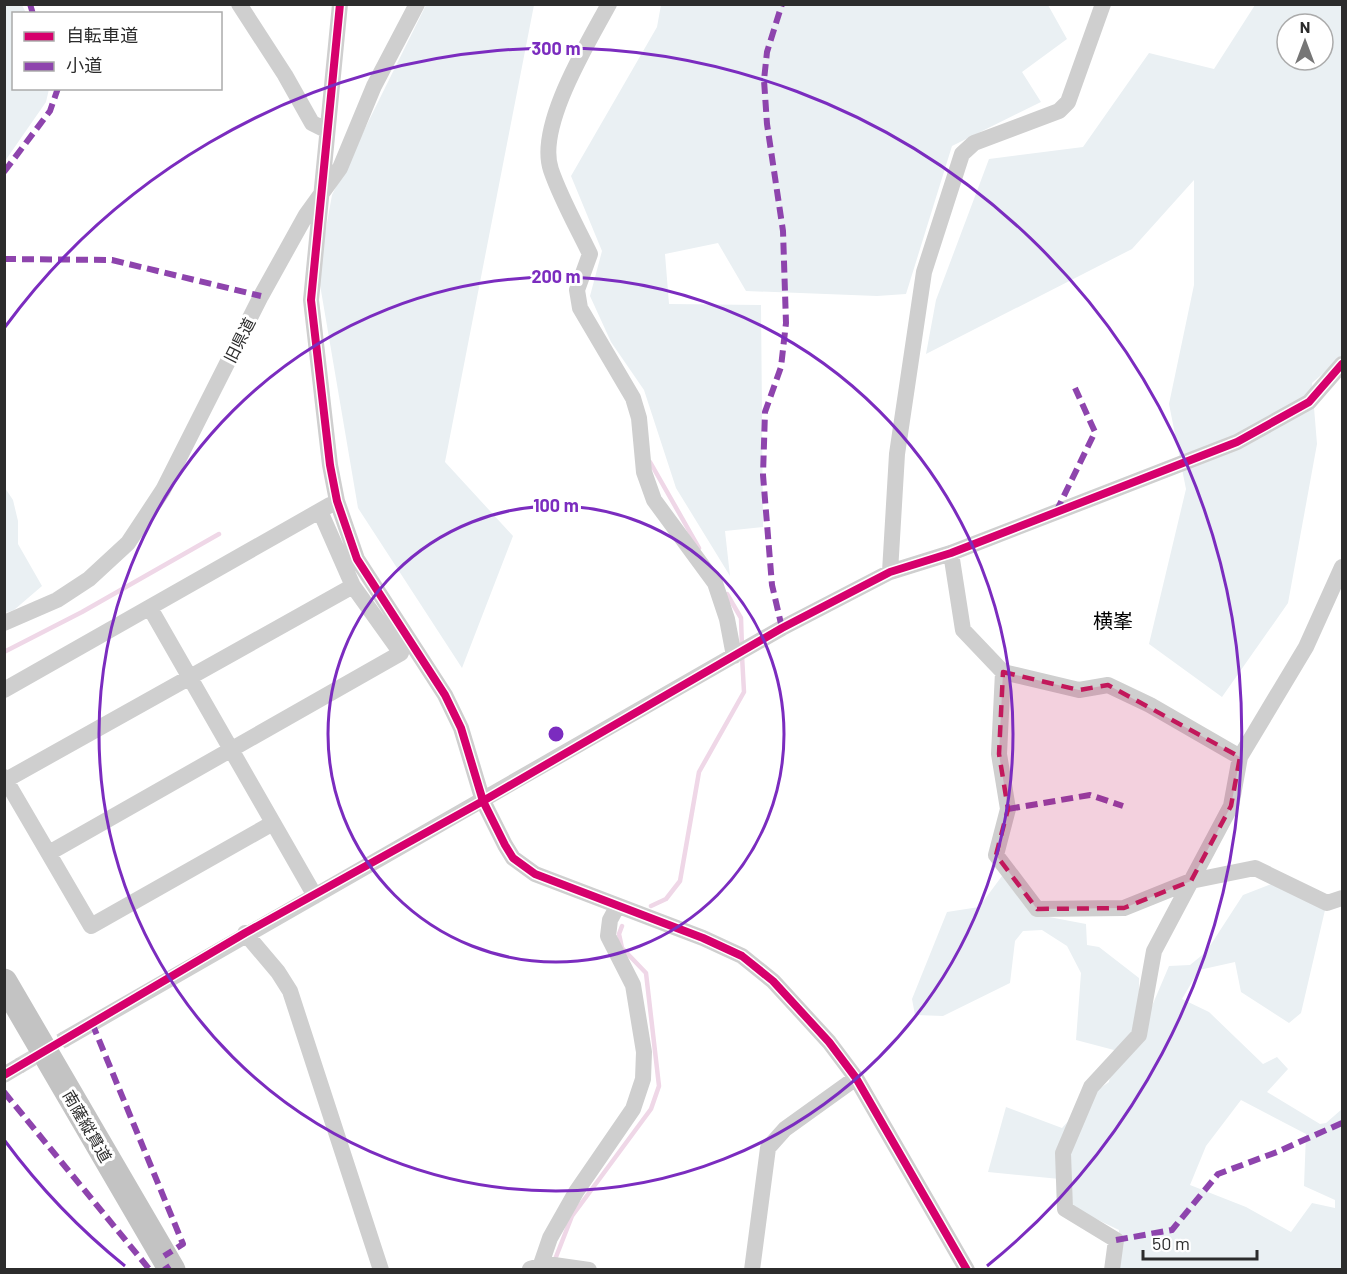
<svg xmlns="http://www.w3.org/2000/svg" width="1347" height="1274" font-family="Barlow,'Noto Sans JP',sans-serif">
	<style>
		.green { fill: #eaf0f3; fill-rule: evenodd }
		.lines { fill: none; stroke-linecap: round; stroke-linejoin: round }
		.stream { stroke: #efd7e7; stroke-width: 4.5 }
		.street-tunnel { stroke: #d5d5d5; stroke-width: 16; stroke-dasharray: 16 8; stroke-linecap: butt }
		.street { stroke: #cfcfcf; stroke-width: 16 }
		.primary { stroke: #c3c3c3; stroke-width: 27 }
		.quiet { stroke: #8e44ad; stroke-width: 6; stroke-dasharray: 12 6; stroke-linecap: butt }
		.cycleway-casing { stroke: #fff; stroke-width: 11 }
		.cycleway { stroke: #d6006c; stroke-width: 8 }
		.marked { fill: #c2185b; fill-opacity: 0.2; stroke: #c2185b; stroke-width: 4.5; stroke-dasharray: 12 8; stroke-linejoin: round }
		.ring { fill: none; stroke: #7b2cbf; stroke-width: 3 }
		.labels { text-anchor: middle; dominant-baseline: central; stroke-width: 6; stroke-linejoin: round; paint-order: stroke }
		.street-label { font-size: 16px; fill: #2c2c2c; stroke: #fff }
		.quarter-label { font-size: 20px; fill: #000; stroke: #fff }
		.centre { fill: #7b2cbf; stroke: #fff; stroke-width: 3 }
		.ring-label { font-size: 18px; text-anchor: middle; font-weight: bold; fill: #7b2cbf; stroke: #fff; stroke-width: 6; stroke-linejoin: round; paint-order: stroke }
	</style>
	<rect width="100%" height="100%" fill="#fff"/>
	<path class="green" d="M22 5 26 13 14 14V88L49 89 46 102 5 161V6Z
		M426 5H534L445 462 513 536 462 668 358 508 318 273 332 195Z
		M661 5H1048L1067 39 1022 72 1041 102 952 146 906 294 877 296 746 291 718 243 665 254 669 304 761 305 763 527 725 531 730 576 676 488 644 390 611 342 590 296 602 251 571 176 657 27Z
		M1255 5H1342V357L1312 383 1317 444 1288 603 1222 697 1149 644 1186 489 1169 404 1194 285V180L1132 249 926 354 936 300 989 159 1083 147 1149 53 1214 69ZM1287 24H1323V60H1287Z
		M5 488 13 500 18 521V544L42 586 14 610 5 613Z
		M1002 876 1049 917 1086 924 1087 945 1099 947 1139 978V1002L1152 1006 1169 966 1190 965 1206 952 1243 895 1274 883 1325 910 1301 1013 1289 1023 1241 992 1235 962 1199 970 1182 999 1209 1012 1263 1064 1277 1057 1288 1069 1267 1092 1320 1124 1326 1123 1342 1109V1269H1120L1119 1230 1071 1207 1070 1180 988 1172 1006 1107 1062 1128 1096 1091 1109 1082 1114 1050 1076 1040 1081 973 1067 946 1042 930 1023 931 1015 941 1010 983 943 1016 915 1015 912 999 947 912 979 907ZM1241 1100 1306 1134 1304 1186 1335 1200V1208L1312 1203 1291 1232 1246 1207 1190 1185 1206 1146Z"/>
	<g class="lines">
		<path class="stream" d="M650 462 699 548
			M727 594 741 618 742 648
			M4 652 82 612 219 534
			M651 906 666 899 680 881 699 772 744 692 742 656
			M554 1262 572 1216 651 1109 659 1086 646 973 622 948 619 934 622 926"/>
		<path class="street-tunnel" d="M19 1066 65 1039"/>
		<path class="street" d="M239 4 285 75 312 123 326 130
			M340 4 311 300 330 465 337 501 357 559 445 695 461 728 483 801 505 845 513 858 535 874 703 938 742 956 773 981 829 1042 856 1078 967 1270
			M609 4C588 43 536 127 551 170 561 199 577 227 590 254L577 290 580 308 633 398 639 418 644 472 654 500 715 583 727 619 734 656
			M951 553 963 630 1003 672 1079 690 1108 685 1150 705 1240 757
			M890 572 897 454 924 272 962 154 974 143 1059 111 1068 102 1103 4
			M150 608 315 896
			M4 623 57 600 89 579 128 543 163 490 261 296 306 215 340 168 374 86 417 4
			M1003 672 999 754 1008 809 996 855 1037 909 1124 908 1191 881 1255 868 1327 903 1342 898
			M4 690 330 505
			M4 777 91 926 273 823
			M6 780 353 586
			M49 853 401 653 353 586 320 511
			M245 933 278 972 290 991 381 1270
			M65 1039 782 628 890 572 951 553 1237 442 1309 402 1342 364
			M4 1075 19 1066
			M530 1269 547 1264 589 1270
			M539 1270 550 1238 576 1192 633 1109 643 1079 644 1052 633 985 608 936 610 920 617 907
			M752 1270 768 1148 785 1129 856 1078
			M1112 1270 1116 1240 1065 1209 1063 1153 1091 1087 1139 1035 1154 951 1231 806 1240 757 1306 647 1342 567"/>
		<path class="primary" d="M4 982 172 1270"/>
		<path class="quiet" d="M30 4 33 14
			M4 172 50 111 58 88
			M4 259 112 260 261 296
			M1056 512 1095 432 1075 388
			M782 628 772 585 763 475 765 412 781 367 786 323 783 231 767 124 764 80 767 52 782 4
			M1008 809 1090 795 1123 806
			M92 1023 183 1244 164 1256
			M4 1092 150 1270
			M1116 1240 1172 1230 1218 1174 1277 1152 1342 1123
			M164 1270 170 1266"/>
		<g class="cycleway-casing">
			<path id="cycleway" d="M340 4 311 300 330 465 337 501 357 559 445 695 461 728 483 801 505 845 513 858 535 874 703 938 742 956 773 981 829 1042 856 1078 967 1270
				M4 1075 245 933 483 801 782 628 890 572 951 553 1237 442 1309 402 1342 364"/>
		</g>
		<use href="#cycleway" class="cycleway"/>
	</g>
	<path class="marked" d="M1003 672 1079 690 1108 685 1240 757 1231 806 1191 881 1124 908 1037 909 996 855 1008 809 999 754Z"/>
	<g class="ring">
		<circle cx="556" cy="734" r="228"/>
		<circle cx="556" cy="734" r="457"/>
		<path d="M125 1266A685 685 0 0 1 5 1141M5 327A685 685 0 1 1 987 1266"/>
	</g>
	<g class="labels">
		<g class="street-label">
			<text transform="translate(239 340) rotate(-63)">旧県道</text>
			<text transform="translate(88 1126) rotate(60)">南薩縦貫道</text>
		</g>
		<g class="quarter-label">
			<text x="1113" y="620">横峯</text>
		</g>
	</g>
	<circle cx="556" cy="734" r="9" class="centre"/>
	<g class="ring-label">
		<text x="556" y="55">300 m</text>
		<text x="556" y="283">200 m</text>
		<text x="556" y="512">100 m</text>
	</g>
	<rect width="1347" height="1274" fill="none" stroke="#2c2c2c" stroke-width="12"/>
	<rect x="12" y="12" width="210" height="78" fill="#ffffff" stroke="#ababab" stroke-width="1.5"/>
	<rect x="24" y="32" width="30" height="9" fill="#d6006c" stroke="#ababab" stroke-width="1.5"/>
	<text x="66" y="42" font-size="18" fill="#2c2c2c">自転車道</text>
	<rect x="24" y="62" width="30" height="9" fill="#8e44ad" stroke="#ababab" stroke-width="1.5"/>
	<text x="66" y="72" font-size="18" fill="#2c2c2c">小道</text>
	<g transform="translate(1305 42)"><circle r="28" fill="#ffffff" stroke="#ababab" stroke-width="1.5"/>
	<path d="M0-4.5L10 22L0 15L-10 22Z" fill="#767676"/>
	<text y="-9" font-size="16" font-weight="bold" text-anchor="middle" fill="#2c2c2c">N</text>
	</g>
	<path d="M1143 1250v9h114v-9" fill="none" stroke="#2c2c2c" stroke-width="3"/>
	<text x="1152" y="1250" font-size="18" fill="#2c2c2c" stroke="#ffffff" stroke-width="4.5" paint-order="stroke">50 m</text>
</svg>
